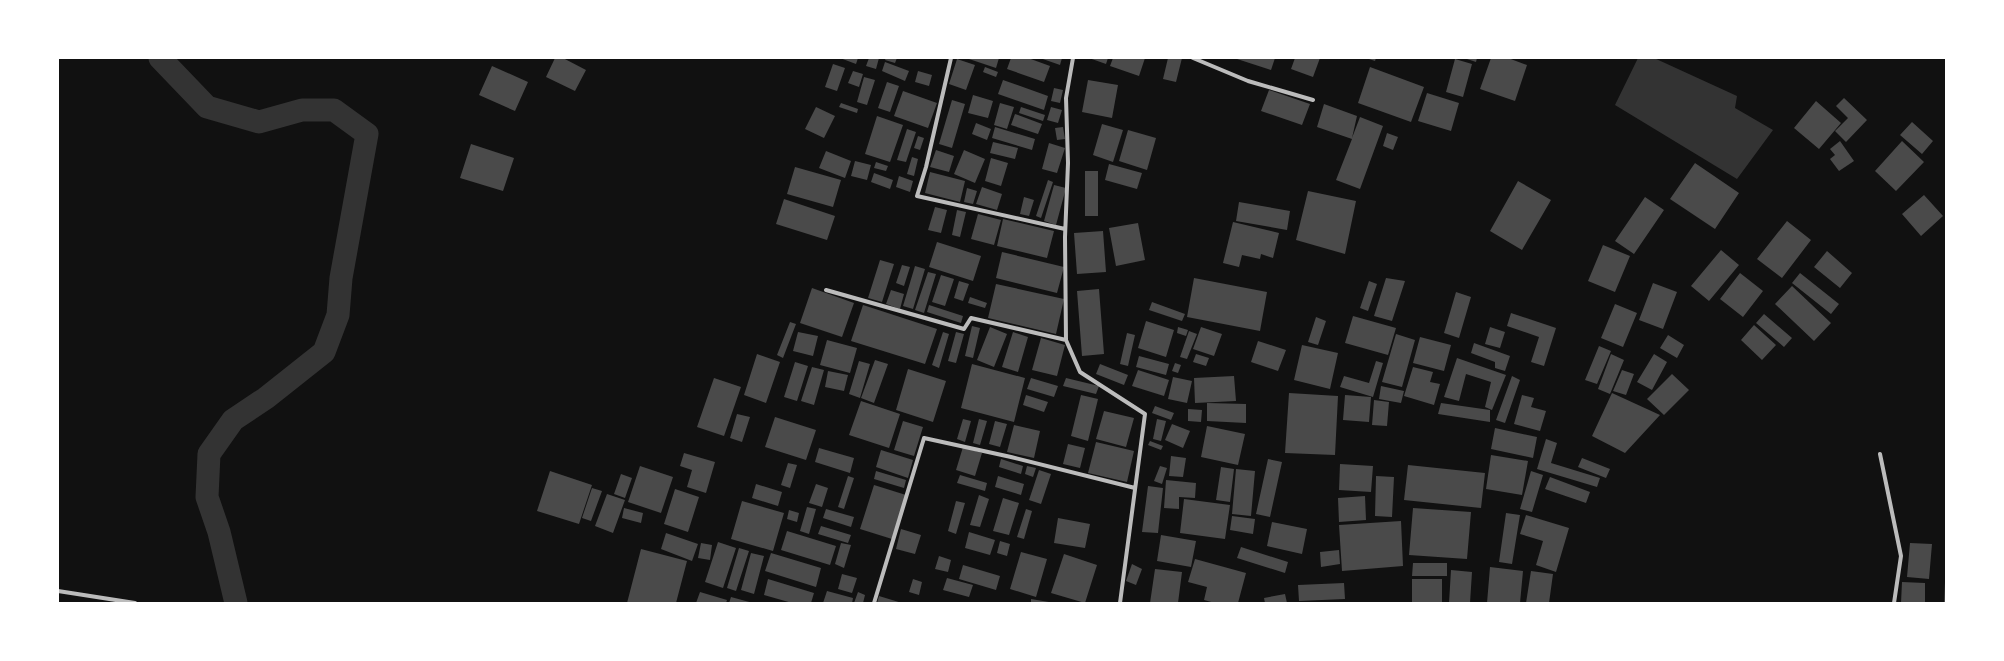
<svg xmlns="http://www.w3.org/2000/svg" width="2004" height="661" font-family="Lato,sans-serif">
	<style>
		.water { fill: #333 }
		.lines { fill: none; stroke-linecap: round; stroke-linejoin: round }
		.canal { stroke: #333; stroke-width: 23 }
		.building { fill: #4a4a4a }
		.minor { stroke: #bcbcbc; stroke-width: 4 }
	</style>
	<rect width="100%" height="100%" fill="#111"/>
	<path class="water" d="M1638 58H1654L1737 96 1735 108 1773 130 1737 179 1615 105Z"/>
	<g class="lines">
		<path class="canal" d="M160 58 207 107 259 122 302 110H334L367 134 341 278 338 315 324 352 266 398 233 420 209 454 207 497 219 532 236 603"/>
	</g>
	<path class="building" d="M555 58H563L586 70 575 91 546 77Z
		M840 58H858L856 64Z
		M869 58H879L876 69 866 66Z
		M886 58H897L895 63 885 60Z
		M966 58H999L996 68Z
		M1011 58H1028L1050 66 1044 82 1007 69Z
		M1040 58H1062L1060 65Z
		M1089 58H1108L1106 64Z
		M1113 58H1145L1139 76 1110 66Z
		M1168 58H1182L1176 82 1163 79Z
		M1234 58H1275L1271 70Z
		M1295 58H1320L1313 77 1291 69Z
		M1366 58H1376L1375 61Z
		M1464 58H1477L1476 62Z
		M1491 58H1508L1527 65 1515 101 1480 89Z
		M957 59 975 65 966 90 949 84Z
		M1455 59 1472 64 1463 97 1446 92Z
		M885 62 909 71 905 81 882 71Z
		M833 64 845 68 837 91 825 87Z
		M492 66 528 82 515 111 479 95Z
		M985 67 998 72 996 77 983 72Z
		M1370 67 1424 87 1411 122 1358 103Z
		M853 71 863 74 859 87 848 83Z
		M918 71 932 75 929 86 915 82Z
		M864 77 875 80 867 105 857 102Z
		M1003 80 1048 96 1044 110 998 94Z
		M1088 80 1118 85 1112 118 1082 112Z
		M887 82 899 86 890 112 878 108Z
		M1054 88 1063 90 1060 103 1051 101Z
		M1269 90 1310 104 1302 125 1261 111Z
		M903 91 937 103 928 128 894 116Z
		M1427 93 1459 103 1451 131 1418 121Z
		M973 95 993 101 988 118 968 113Z
		M1844 98 1867 120 1846 142 1835 131 1848 118 1836 106Z
		M952 100 965 104 952 148 939 144Z
		M1816 101 1841 123 1819 149 1794 128Z
		M841 103 858 109 857 113 839 107Z
		M1000 103 1014 107 1007 129 994 125Z
		M1324 104 1357 116 1352 138 1360 117 1383 126 1360 189 1336 180 1352 139 1317 127Z
		M816 107 835 116 824 138 805 129Z
		M1021 107 1045 115 1043 121 1019 113Z
		M1051 107 1062 110 1058 123 1047 120Z
		M1015 114 1042 124 1038 134 1011 125Z
		M877 116 903 125 890 162 865 154Z
		M1912 122 1933 141 1922 154 1900 135Z
		M976 123 991 129 987 140 972 134Z
		M1102 124 1123 130 1113 162 1093 155Z
		M995 127 1035 139 1032 150 992 138Z
		M1063 127 1065 139 1057 140 1055 128Z
		M907 129 916 132 906 162 897 160Z
		M1128 130 1156 138 1147 170 1119 161Z
		M1387 133 1398 137 1393 150 1383 146Z
		M918 136 924 138 920 150 914 148Z
		M1840 141 1854 161 1839 171 1830 159 1835 155 1830 149Z
		M1902 141 1924 162 1896 191 1875 171Z
		M993 142 1018 148 1015 159 990 153Z
		M1049 143 1065 148 1057 173 1042 169Z
		M471 144 514 158 503 191 460 178Z
		M936 150 954 156 949 172 930 167Z
		M964 150 985 159 975 183 954 174Z
		M826 151 851 161 845 178 819 168Z
		M912 157 918 159 914 176 907 174Z
		M991 158 1008 163 1001 186 985 181Z
		M855 161 871 165 867 180 851 176Z
		M876 162 888 166 886 171 874 168Z
		M1695 163 1739 193 1715 229 1670 199Z
		M1109 164 1142 173 1137 189 1105 180Z
		M795 167 841 180 833 207 787 194Z
		M1085 171H1098V216H1085Z
		M930 172 965 181 960 202 925 193Z
		M874 173 893 180 890 189 871 182Z
		M899 176 913 181 910 192 896 187Z
		M1048 180 1053 182 1041 218 1036 216Z
		M1518 181 1551 200 1522 250 1490 231Z
		M1054 185 1066 188 1056 225 1044 221Z
		M982 187 1002 194 997 210 976 204Z
		M967 188 977 191 973 204 964 202Z
		M1308 191 1356 201 1345 254 1296 240Z
		M1924 195 1943 216 1921 236 1902 214Z
		M1024 197 1034 200 1029 216 1020 214Z
		M1645 197 1664 210 1634 254 1615 241Z
		M784 199 835 216 827 240 776 224Z
		M1239 202 1290 211 1287 230 1236 221Z
		M935 207 947 210 941 233 928 230Z
		M957 210 966 212 960 237 952 235Z
		M978 214 1001 220 994 245 971 239Z
		M1003 219 1054 231 1047 258 997 246Z
		M1787 221 1811 240 1782 278 1757 259Z
		M1233 222 1279 233 1273 258 1261 254 1260 259 1242 255 1239 267 1223 263Z
		M1138 223 1145 260 1116 266 1109 228Z
		M1103 231 1106 272 1077 274 1074 233Z
		M937 242 981 256 973 281 929 267Z
		M1603 245 1630 256 1615 292 1588 281Z
		M1721 250 1739 265 1709 301 1691 286Z
		M1827 251 1852 273 1840 288 1814 267Z
		M1002 252 1064 267 1057 293 996 278Z
		M880 260 894 264 882 302 868 298Z
		M902 265 910 267 904 286 896 283Z
		M915 266 925 269 913 309 903 306Z
		M928 272 936 274 924 313 915 310Z
		M1740 273 1763 291 1743 317 1720 299Z
		M1800 273 1839 304 1831 314 1792 283Z
		M941 275 954 279 945 306 932 302Z
		M1194 278 1267 292 1260 331 1187 317Z
		M1386 278 1405 281 1392 321 1374 316Z
		M959 281 969 284 963 301 954 298Z
		M1369 281 1377 284 1368 311 1360 308Z
		M1653 283 1677 292 1663 329 1639 320Z
		M996 284 1064 299 1056 334 988 318Z
		M1792 286 1831 323 1814 341 1775 304Z
		M812 288 854 303 842 337 800 323Z
		M1099 289 1104 354 1082 356 1077 291Z
		M891 290 904 294 900 309 886 304Z
		M1456 292 1471 297 1459 338 1444 333Z
		M970 297 987 303 985 308 968 303Z
		M1152 302 1185 314 1182 321 1149 310Z
		M1615 304 1637 313 1623 347 1601 338Z
		M863 305 937 329 925 364 851 341Z
		M929 305 963 316 961 323 927 312Z
		M1511 313 1556 328 1544 366 1531 362 1539 337 1507 326Z
		M1764 314 1792 338 1784 347 1756 323Z
		M1353 316 1396 328 1388 355 1345 343Z
		M1316 317 1326 321 1318 345 1308 342Z
		M1146 321 1174 330 1166 357 1138 348Z
		M790 322 796 324 783 358 777 355Z
		M1754 325 1776 345 1762 360 1741 340Z
		M972 326 980 328 973 358 965 356Z
		M990 327 1007 334 994 367 977 360Z
		M1178 327 1188 330 1186 336 1177 333Z
		M1201 327 1222 334 1214 356 1193 349Z
		M1490 327 1505 332 1500 348 1485 344Z
		M1189 331 1197 334 1187 359 1180 357Z
		M798 332 818 336 813 356 793 351Z
		M943 332 949 334 939 368 932 365Z
		M956 332 964 334 956 363 948 361Z
		M1013 332 1028 337 1018 372 1002 367Z
		M1127 333 1135 335 1128 366 1120 364Z
		M1396 334 1415 340 1402 387 1382 382Z
		M1668 335 1684 345 1677 358 1660 348Z
		M1420 337 1451 345 1444 371 1413 363Z
		M1041 338 1065 345 1057 376 1032 370Z
		M827 340 857 348 850 373 820 365Z
		M1258 341 1286 350 1278 371 1251 362Z
		M1474 343 1510 356 1505 371 1495 368V362L1471 353Z
		M1302 345 1338 353 1330 389 1294 380Z
		M1599 346 1611 351 1597 384 1585 380Z
		M757 354 780 362 766 403 744 395Z
		M1196 354 1209 358 1206 366 1193 362Z
		M1611 354 1624 360 1610 394 1598 389Z
		M1654 354 1667 362 1652 390 1637 382Z
		M1139 356 1169 364 1166 375 1136 367Z
		M1457 358 1506 375 1492 410 1485 407 1491 382 1466 374 1459 401 1444 397Z
		M875 360 888 364 874 403 861 398Z
		M859 361 870 364 860 398 849 394Z
		M1376 361 1383 363 1373 397 1340 387 1344 376 1369 383Z
		M795 362 808 366 797 401 784 397Z
		M1175 363 1181 365 1178 373 1172 371Z
		M972 364 1025 378 1014 422 961 408Z
		M1100 364 1128 375 1124 385 1096 374Z
		M812 367 824 370 814 405 801 401Z
		M1413 367 1433 372 1430 382 1440 384 1434 405 1404 396Z
		M908 369 946 381 933 422 896 410Z
		M1138 370 1169 380 1164 396 1132 386Z
		M1622 370 1634 374 1626 395 1613 391Z
		M828 371 848 375 844 391 825 387Z
		M1672 374 1689 390 1664 415 1647 399Z
		M1234 376 1236 401 1195 403 1194 378Z
		M1512 376 1520 380 1505 423 1496 420Z
		M1173 377 1192 381 1187 403 1168 399Z
		M714 378 741 387 724 436 697 427Z
		M1031 378 1058 386 1054 397 1027 389Z
		M1066 378 1099 386 1096 394 1063 386Z
		M1381 386 1404 391 1401 403 1379 399Z
		M1289 393 1338 396 1335 455 1285 453Z
		M1612 393 1660 415 1625 453 1592 436Z
		M1026 395 1048 402 1044 412 1023 405Z
		M1081 395 1098 399 1088 441 1071 436Z
		M1345 395 1371 397 1369 422 1343 420Z
		M1522 395 1534 398 1531 407 1546 411 1540 431 1514 424Z
		M1374 400 1389 402 1387 426 1372 425Z
		M861 401 900 414 889 448 849 435Z
		M1207 403 1246 404V423L1207 421Z
		M1441 403 1490 410V422L1438 414Z
		M1155 406 1174 413 1171 420 1152 413Z
		M1188 409 1202 410 1201 422 1188 421Z
		M1104 411 1134 418 1126 447 1096 439Z
		M737 414 750 417 742 442 730 438Z
		M775 417 816 430 806 460 765 447Z
		M963 419 971 421 965 442 957 439Z
		M979 419 987 421 980 445 973 443Z
		M1157 419 1166 421 1161 441 1153 439Z
		M903 421 923 427 914 456 894 450Z
		M995 421 1007 424 1000 447 989 444Z
		M1172 424 1190 431 1183 448 1165 440Z
		M1014 425 1040 431 1034 458 1007 452Z
		M1207 426 1245 434 1238 465 1201 457Z
		M1495 428 1537 437 1533 458 1491 449Z
		M1546 439 1557 443 1551 463 1600 478 1597 487 1537 469Z
		M1150 441 1163 446 1161 450 1148 445Z
		M1096 442 1134 451 1127 482 1088 473Z
		M1068 444 1085 448 1080 468 1063 464Z
		M963 447 982 453 975 476 956 470Z
		M819 448 854 458 850 473 815 462Z
		M881 450 913 460 908 478 876 467Z
		M684 453 715 462 706 493 687 487 692 470 680 466Z
		M1491 455 1528 461 1522 495 1486 489Z
		M1171 456 1186 458 1183 477 1169 476Z
		M1582 458 1610 469 1606 478 1578 467Z
		M1001 459 1023 466 1021 474 999 467Z
		M1268 459 1282 462 1270 517 1256 514Z
		M788 463 797 465 790 488 781 485Z
		M1340 464 1373 466 1371 492 1339 490Z
		M1408 465 1485 473 1481 508 1404 500Z
		M640 466 673 477 661 513 628 502Z
		M1027 466 1036 468 1033 477 1025 474Z
		M1160 466 1167 468 1162 484 1154 481Z
		M1221 467 1234 469 1230 502 1216 500Z
		M1236 469 1255 471 1251 516 1232 514Z
		M1039 470 1051 474 1041 504 1029 500Z
		M550 471 592 485 579 524 537 511Z
		M876 471 906 480 904 488 874 479Z
		M1531 471 1543 475 1532 512 1520 509Z
		M621 474 632 478 625 498 614 494Z
		M960 475 987 483 985 491 957 483Z
		M848 476 854 478 844 509 838 507Z
		M998 476 1024 484 1021 495 995 487Z
		M1376 476 1394 477 1392 517 1375 516Z
		M1550 477 1590 492 1586 503 1545 489Z
		M1166 480 1196 483 1195 498 1179 497V509L1164 508Z
		M756 484 782 492 778 506 752 498Z
		M816 484 828 488 822 507 809 503Z
		M874 485 906 495 892 539 860 529Z
		M1148 486 1163 488 1158 533 1142 532Z
		M592 488 602 491 591 521 582 518Z
		M675 489 699 497 688 532 664 524Z
		M607 494 625 500 613 533 595 526Z
		M979 495 989 499 980 527 970 525Z
		M1365 496 1366 520 1339 522 1338 498Z
		M1003 498 1019 503 1009 535 993 531Z
		M1184 499 1230 505 1225 539 1180 533Z
		M742 501 784 513 773 551 731 539Z
		M956 501 965 503 956 534 948 531Z
		M807 507 816 509 809 534 800 531Z
		M624 508 643 513 641 523 622 518Z
		M1413 508 1471 512 1467 559 1409 555Z
		M826 509 854 517 851 527 823 518Z
		M1026 509 1032 511 1024 539 1017 537Z
		M789 510 799 513 797 522 787 519Z
		M1506 513 1520 515 1512 564 1499 562Z
		M1526 515 1569 528 1556 572 1536 565 1543 541 1520 534Z
		M1232 516 1255 519 1253 534 1230 530Z
		M1058 518 1090 524 1085 548 1054 543Z
		M1401 521 1403 566 1342 571 1339 525Z
		M1272 522 1307 529 1302 554 1267 546Z
		M821 526 851 535 848 543 818 534Z
		M901 529 921 535 915 554 896 549Z
		M787 531 836 546 830 565 781 550Z
		M969 532 995 540 990 555 965 548Z
		M666 533 698 544 692 561 661 549Z
		M1161 535 1196 541 1191 567 1157 561Z
		M1000 541 1010 544 1007 556 997 553Z
		M718 542 736 548 723 588 705 582Z
		M701 543 712 545 710 560 698 558Z
		M841 543 851 545 844 568 835 564Z
		M1910 543 1932 544 1929 579 1907 577Z
		M1241 547 1288 562 1285 573 1237 558Z
		M739 548 749 551 736 591 727 588Z
		M641 549 687 561 676 603H627Z
		M1339 550 1340 564 1321 567 1320 552Z
		M1021 552 1047 559 1036 597 1010 589Z
		M751 553 764 556 754 594 741 590Z
		M771 553 821 568 816 587 765 571Z
		M1064 554 1097 565 1085 603 1051 593Z
		M939 556 951 560 948 572 935 569Z
		M1195 559 1246 573 1238 603H1215L1204 600 1207 587 1188 582Z
		M1413 563H1447V576H1412Z
		M1132 564 1142 569 1136 585 1126 581Z
		M963 565 1000 576 996 590 959 579Z
		M1490 567 1523 571 1520 603H1487Z
		M1155 569 1182 572 1178 603H1150Z
		M1451 570 1472 572 1470 603H1449Z
		M1531 571 1553 574 1549 603H1526Z
		M842 574 857 578 852 593 838 589Z
		M947 578 973 585 969 597 943 590Z
		M768 579 814 593 811 603H792L764 595Z
		M913 579 922 582 919 595 909 592Z
		M1412 579H1442V603H1412Z
		M1902 582 1925 583V603H1901Z
		M1945 582H1946V603H1944Z
		M1344 583 1345 599 1299 601 1298 585Z
		M827 591 853 598 852 603H823Z
		M700 592 727 600 726 603H696Z
		M858 592 865 595 863 603H854Z
		M1285 594 1287 603H1265L1264 598Z
		M879 596 902 603H877Z
		M731 597 753 603H729Z
		M1031 599 1049 602V603H1031Z"/>
	<g class="lines">
		<path class="minor" d="M951 58 926 167 917 196 1065 229
			M1073 58 1066 98 1068 163 1065 237 1066 340 1080 372 1145 414 1120 603
			M1193 58 1248 81 1313 100
			M826 290 964 329 971 318 1066 340
			M1880 454 1901 556 1894 603
			M58 591 135 603
			M874 603 924 438 1011 457 1135 488"/>
	</g>
	<rect width="2004" height="661" fill="none" stroke="#ffffff" stroke-width="118"/>
</svg>
